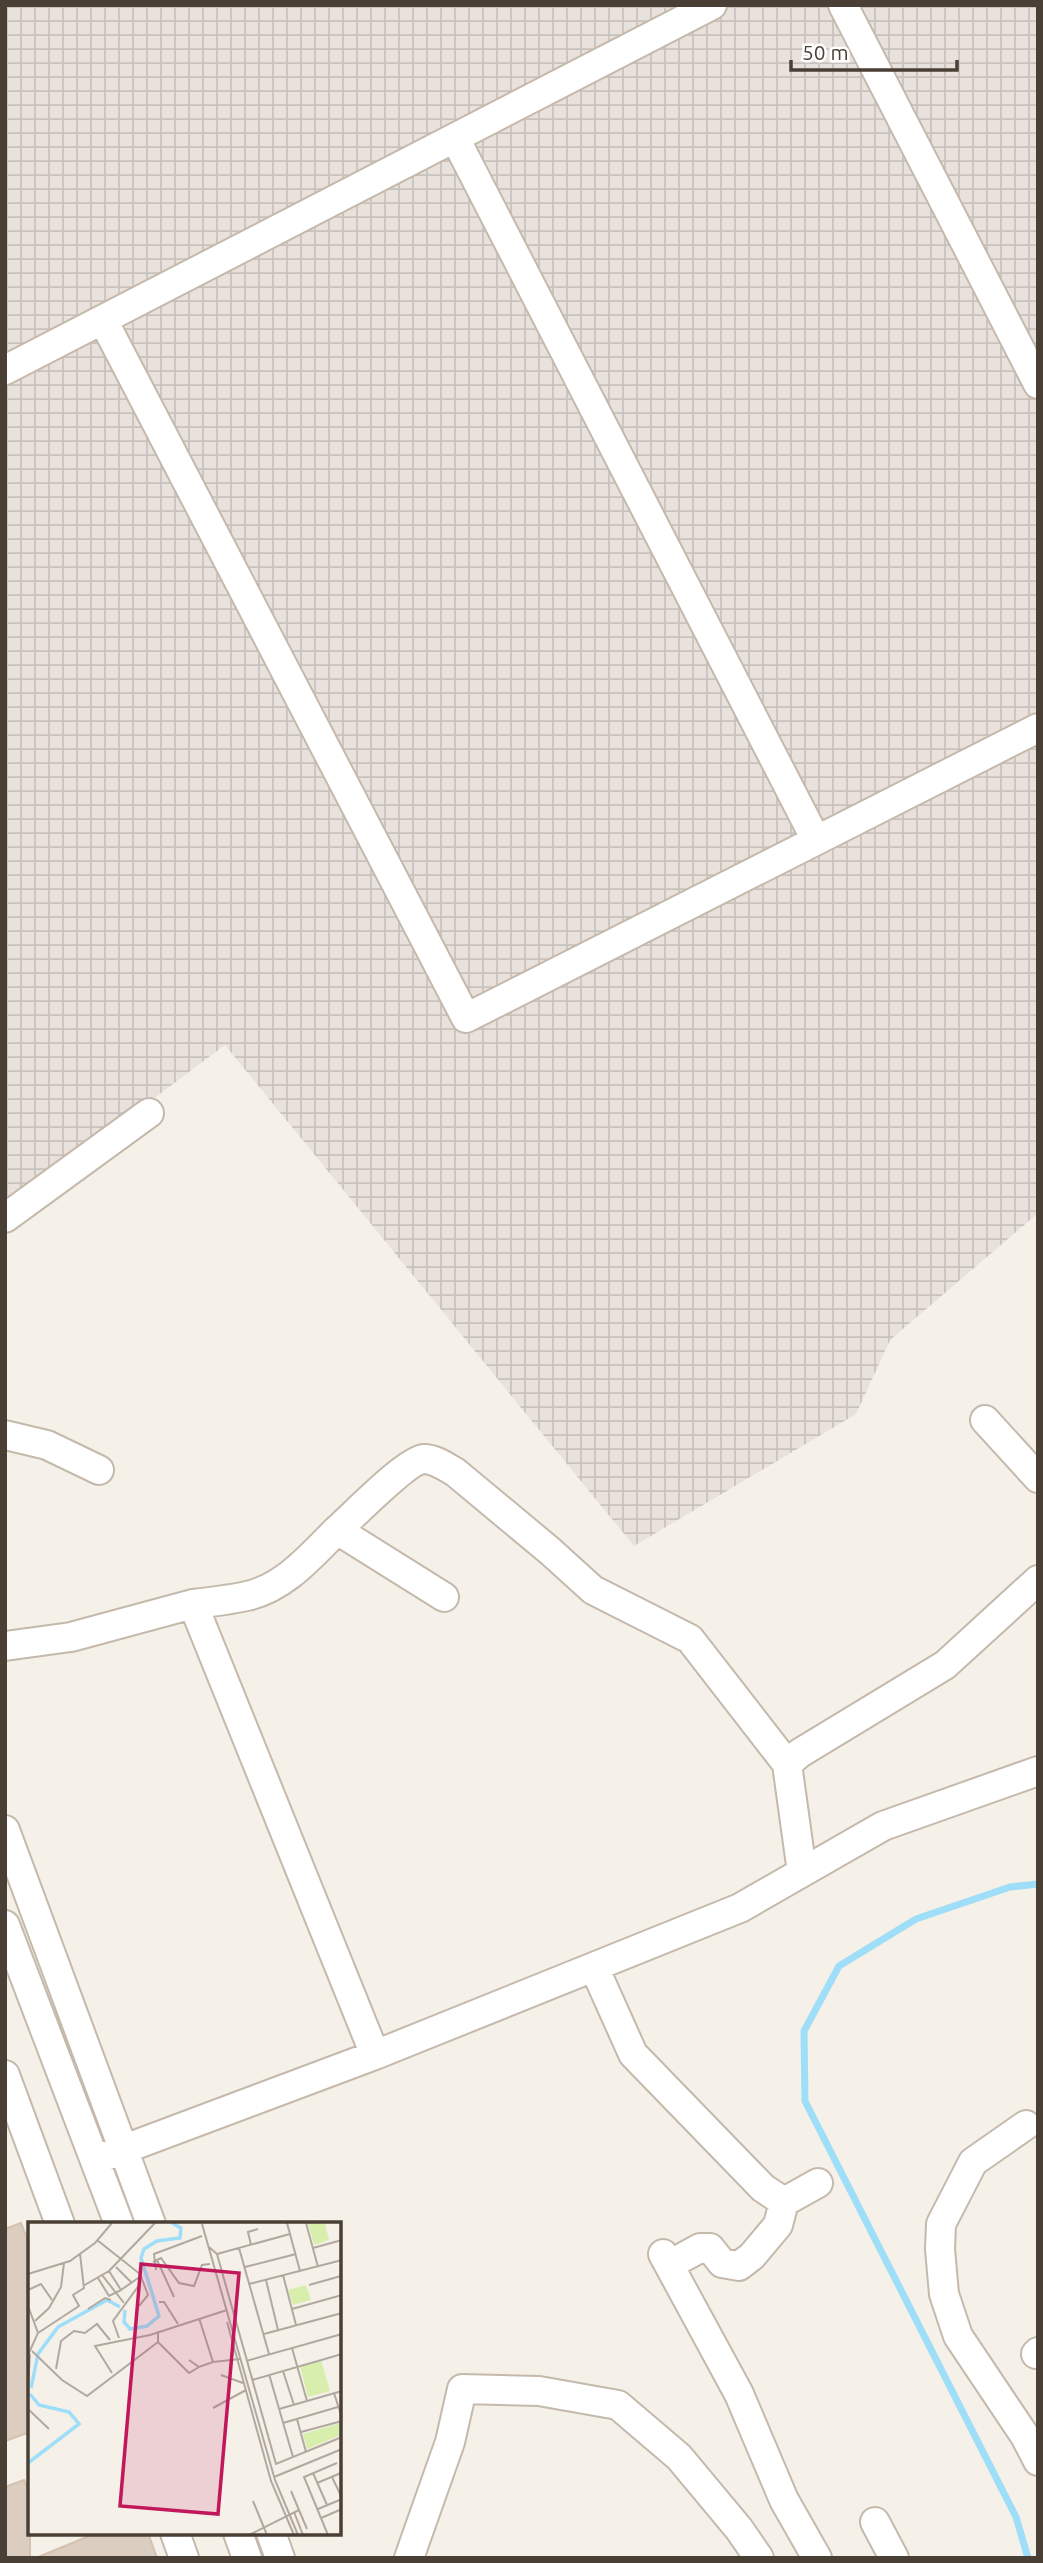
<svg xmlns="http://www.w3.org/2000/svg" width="1043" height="2563" font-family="Ubuntu,sans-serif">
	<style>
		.industrial { fill: url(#industrial-grid) }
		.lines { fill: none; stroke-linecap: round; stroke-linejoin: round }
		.stream { stroke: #9edef8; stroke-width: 7 }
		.building { fill: #dbcdbf; stroke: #d4c1ae; stroke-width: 2 }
		.minor-casing { stroke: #c5b9ac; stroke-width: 32 }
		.minor { stroke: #fff; stroke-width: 28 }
		.inset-river { fill: none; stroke: #9edef8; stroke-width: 3.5 }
		.inset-road { fill: none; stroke: #b1a9a0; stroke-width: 2 }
		.view { fill: #c2185b; fill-opacity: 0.15; stroke: #c2185b; stroke-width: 3.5 }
		.inset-edge { fill: none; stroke: #4a3f35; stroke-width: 3.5 }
	</style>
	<defs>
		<pattern id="industrial-grid" width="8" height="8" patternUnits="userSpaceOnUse" patternTransform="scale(1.75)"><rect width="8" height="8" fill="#e8e1dc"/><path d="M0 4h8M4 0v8" fill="none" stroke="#c8c2bd"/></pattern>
	</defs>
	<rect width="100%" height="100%" fill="#f5f0e8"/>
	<path class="industrial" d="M5 5H1038V1213L890 1340 856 1414 634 1546 225 1045 5 1210Z"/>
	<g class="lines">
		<path class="stream" d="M1028 2558 1016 2517 805 2101 804 2031 839 1966 916 1919 1010 1887 1038 1884"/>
	</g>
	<path class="building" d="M21 2223 30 2246V2432L5 2441V2229Z
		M24 2480 30 2494V2558H5V2487Z
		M96 2533H148L157 2558H36Z"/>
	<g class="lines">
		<g class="minor-casing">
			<path id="minor" d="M843 5 1038 384
				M455 138 816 840
				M103 320 466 1018 1038 728
				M5 370 712 5
				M5 1218 149 1113
				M985 1420 1038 1478
				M5 1435 47 1445 99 1470
				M337 1530C353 1516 407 1460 424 1459 435 1459 446 1467 455 1472L550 1551 593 1590 690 1639 787 1764
				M193 1604C211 1602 229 1600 247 1596 284 1588 311 1556 337 1530L444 1597
				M5 1646 71 1637 193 1604 375 2055
				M5 1830 151 2224
				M802 1872 787 1764 800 1753 945 1665 1038 1580
				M5 1925 119 2224
				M594 1967 633 2054 763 2188 784 2202 818 2183
				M5 2075 60 2224
				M1026 2125 973 2162 941 2224 940 2249 944 2294 958 2336 1025 2436 1038 2461
				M95 2160 375 2055 740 1908 883 1826 1038 1771
				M663 2254 739 2394 784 2500 817 2558
				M669 2265 700 2248H710L722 2263 739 2266 752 2256 778 2225 784 2202
				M1036 2354 1038 2352
				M875 2522 894 2558
				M175 2533 184 2558
				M238 2533 247 2558
				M271 2533 280 2558
				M409 2558 450 2442 462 2389 539 2391 618 2405 679 2457 739 2529 759 2558"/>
		</g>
		<use href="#minor" class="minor"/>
	</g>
	<g transform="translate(28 2222)">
		<rect width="313" height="313" fill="#f5f0e8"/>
		<path d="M280 1H297L301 18 286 23ZM278 63 283 78 265 83 260 68ZM293 138 302 169 280 175 272 144ZM313 201V213L279 227 275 212Z" fill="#d8eeac"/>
		<path class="inset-river" d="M97 88 96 100 102 107 119 104 131 94 113 36 116 27 129 19 152 16 153 6 144 1M3 166 10 132 30 105 79 78 92 85M0 241 51 202 41 190 11 183 2 172"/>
		<path class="inset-road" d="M259 1 272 49M278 1 290 45M174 2 247 258 270 313M69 18 112 52 120 73 111 84M223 23 220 10 230 7M181 25 189 32 248 242 314 215M211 26 241 132M285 26 314 18M189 32 262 12M129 38 146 75M125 40 133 36 151 61 166 64 174 43 182 42M88 45 104 61M217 45 268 32M128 48 126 32 174 14M81 49 127 1M0 52 42 39 67 21 84 1M74 53 96 81M255 53 268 103M238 58 250 108M221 62 314 38M281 63 313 54M55 64 81 49 93 68 81 74 70 56M0 68 13 62 24 78M93 68 113 54M131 80H136L150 102M0 84 10 111 0 133M60 87 77 76 83 78M264 87 314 73M171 96 185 140 212 137M7 99 21 86 33 65 36 41M199 100 243 259 266 313M10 111 51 84 45 73 56 66 52 32M236 112 314 91M91 116 85 99 112 62M130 120 161 151 171 145M264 126 279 179M4 129 34 158 59 174 130 120V109M161 138 171 145 185 140M218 139 314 112M28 147 33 119 46 109 57 111 69 102 82 118M255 149 266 183M84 151 67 124 122 113 199 88M241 152 265 235M193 153 215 161M224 158 314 132M0 166 2 132M306 171 314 196M185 186 218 168M0 187 21 207M251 187 314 169M269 197 278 230M255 201 310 185M273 210 314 199M285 251 299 283M246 255 314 227M304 255 314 276M289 261 313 251M263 269 279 307M225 279 239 313M290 287 314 277M266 290 275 313M293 296 314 287M221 313 271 288M300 313 276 255 309 241"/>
		<path class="view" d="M113 42 211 51 190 292 92 284Z"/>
		<rect width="313" height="313" class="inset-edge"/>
	</g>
	<rect width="1043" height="2563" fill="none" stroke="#4a3f35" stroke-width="14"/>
	<path d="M791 60v10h166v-10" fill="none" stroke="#4a3f35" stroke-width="3.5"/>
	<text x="802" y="60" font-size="21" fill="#4a3f35" stroke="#ffffff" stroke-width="5" paint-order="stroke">50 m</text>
</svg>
